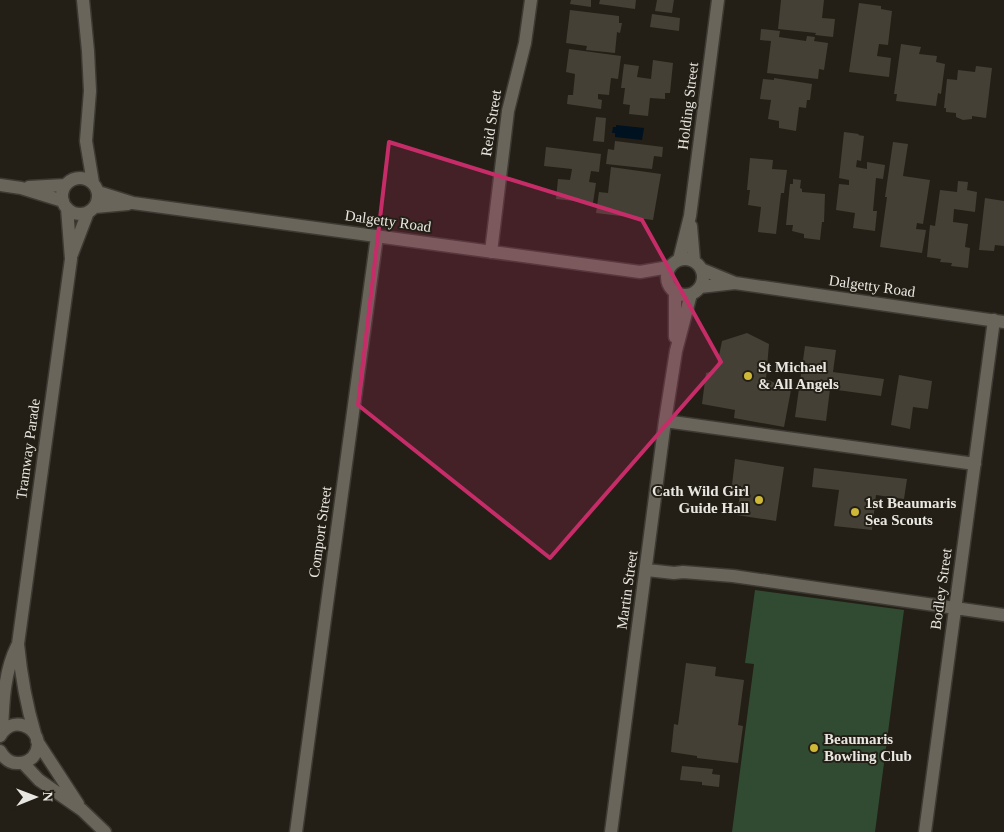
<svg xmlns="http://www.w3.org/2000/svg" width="1004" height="832" font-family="Georgia,serif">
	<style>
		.green { fill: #304b32 }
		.water { fill: #001120 }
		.building { fill: #444036 }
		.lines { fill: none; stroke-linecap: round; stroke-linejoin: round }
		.minor-casing { stroke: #3d3a34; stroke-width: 15 }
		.minor { stroke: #69655a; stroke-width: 12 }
		.marked { fill: #c62d68; fill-opacity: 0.2; stroke: #c62d68; stroke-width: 4; stroke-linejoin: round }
		.poi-dot { fill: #ceb837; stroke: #231f16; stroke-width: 2 }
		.labels { text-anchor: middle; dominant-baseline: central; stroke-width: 4; stroke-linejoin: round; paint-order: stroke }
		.street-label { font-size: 15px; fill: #e9e7e1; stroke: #231f16 }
		.poi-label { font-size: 15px; font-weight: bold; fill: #e9e7e1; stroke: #231f16; text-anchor: start }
	</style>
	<rect width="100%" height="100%" fill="#231f16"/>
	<path class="green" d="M755 590 904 610 875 832H732L754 664 745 663Z"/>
	<path class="water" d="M616 125 644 128 642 140 615 137V133H612L613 127H616Z"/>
	<path class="building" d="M571 0H591V7L570 4Z
		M600 0H636L635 9 599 4Z
		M657 0H674L672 13 655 11Z
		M781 0H824L822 18 835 19 833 37 815 35 816 33 778 29Z
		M859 3 881 6V9L892 11 888 45 879 44 877 56 891 58 889 77 849 72Z
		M570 10 619 16V23H622L620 33 617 32 615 53 586 50 587 46 566 43Z
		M652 14 680 18 679 31 650 27Z
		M761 29 780 31 779 37 806 41 807 36 815 37 814 41 828 43 824 70 819 69 818 79 767 73 771 41 760 40Z
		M901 44 921 47 919 54 937 56 936 62 945 64 941 94 938 93 936 106 896 101 897 94H894Z
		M569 49 621 56 618 79 611 78 609 95 598 94V99L602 100 601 109 567 104 568 95H573L575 74 566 72Z
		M653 60 673 63 670 93H665V99L650 98 648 116 629 114 630 105 623 104 625 88H621L624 64 639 66 637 77 651 79Z
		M976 66 992 68 986 118 972 116V119L963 120 956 117V113L946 112V108H944L947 79 957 80 958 70 975 72Z
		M774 78 812 84 810 100H807L806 108 799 107 796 131 779 128V121L768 119 771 100 760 99 763 79 774 80Z
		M596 117 606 118 604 142 593 141Z
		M844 132 859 134 858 135 864 136 861 161 857 160 856 167 867 169V162L885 165 883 179 876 178 873 211H877L875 231 853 228 855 213 836 210 839 184 849 185V180L839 178Z
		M615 141 663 147 662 157 654 156 652 169 606 164 608 149 614 150Z
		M893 142 908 144 903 176 930 180 923 224 917 223 916 229 926 230 922 253 880 247 887 197H885Z
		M546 147 601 154 599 172 591 171 589 182 596 183 593 203 556 199 558 179 570 180 572 169 544 166Z
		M750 158 773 160 772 169 787 170 784 193H781L776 234 758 232 761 207 748 205 750 190H747Z
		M611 167 661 174 653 220 596 213 599 192 608 193Z
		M793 179 801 180 800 188 802 189V192L825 194 824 222H822L820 240 804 238V234L792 231 793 225H786L790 184H793Z
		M958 181 968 182 967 190 977 192 975 212 954 209 953 222 968 224 965 247 970 248 968 268 951 266 952 263 940 262 941 259 927 257 930 225 935 226 940 190 957 192Z
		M985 198 1004 201V246L995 245 994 251 979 250Z
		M747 333 769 344 766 379 791 390 784 427 734 418 735 410 702 404 706 373 716 370 722 341Z
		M805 346 836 350 833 372 884 379 881 396 830 389 826 421 795 417Z
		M899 375 932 381 928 409 913 407 910 429 891 425Z
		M735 459 784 467 776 521 737 515 741 486 732 485Z
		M814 468 907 479 904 499 876 495 872 530 834 526 839 490 812 487Z
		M686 663 716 667 715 676 744 680 738 725 743 726 738 763 697 758V756L671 752 674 724 678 725Z
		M682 766 713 769 712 774 720 775 719 787 702 785V782L680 780Z"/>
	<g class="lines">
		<g class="minor-casing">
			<path id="minor" d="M83 0 88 51 90 91 86 141 93 183
				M62 196a18 18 0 1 1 36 0a18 18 0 1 1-36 0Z
				M0 185 21 188 63 201
				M29 187 65 185
				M98 192 133 203 640 272 669 267
				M95 207 128 204
				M691 226 694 261
				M491 252 508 111 525 43 531 0
				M72 254 88 212
				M667 277a18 18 0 1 1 36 0a18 18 0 1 1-36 0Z
				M679 260 690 216 718 0
				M701 269 735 283
				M700 287 735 283 1004 322
				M675 292V337
				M665 421 975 464
				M647 570 674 573 683 572 733 576 1004 615
				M2 732C3 703 4 672 17 646
				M35 734C26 704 21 675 18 644L71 259 67 208
				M0 736C15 709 51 735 33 757 29 761 24 763 19 763 10 764 4 758 0 751
				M37 741 78 804
				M23 763 39 780 82 810 105 832
				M296 832 377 236
				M611 832 665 421 676 351 691 294
				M925 832 994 320"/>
		</g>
		<use href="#minor" class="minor"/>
	</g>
	<path class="marked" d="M389 142 642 220 721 362 550 558 358 405Z"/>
	<g class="poi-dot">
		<circle cx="748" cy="376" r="5"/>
		<circle cx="759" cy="500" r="5"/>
		<circle cx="855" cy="512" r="5"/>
		<circle cx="814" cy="748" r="5"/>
	</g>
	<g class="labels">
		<g class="street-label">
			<text transform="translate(688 106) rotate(-83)">Holding Street</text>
			<text transform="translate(491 123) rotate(-81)">Reid Street</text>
			<text transform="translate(388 221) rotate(8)">Dalgetty Road</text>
			<text transform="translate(872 286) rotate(8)">Dalgetty Road</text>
			<text transform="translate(28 449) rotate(-82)">Tramway Parade</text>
			<text transform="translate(320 532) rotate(-82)">Comport Street</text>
			<text transform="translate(941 589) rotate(-82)">Bodley Street</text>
			<text transform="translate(627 590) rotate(-82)">Martin Street</text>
		</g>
		<g class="poi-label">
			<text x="758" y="367">St Michael<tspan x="758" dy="17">&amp; All Angels</tspan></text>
			<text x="749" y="491" text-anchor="end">Cath Wild Girl<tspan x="749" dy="17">Guide Hall</tspan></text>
			<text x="865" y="503">1st Beaumaris<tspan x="865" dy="17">Sea Scouts</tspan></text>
			<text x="824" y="739">Beaumaris<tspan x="824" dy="17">Bowling Club</tspan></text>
		</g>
	</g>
	<g transform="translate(35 797) rotate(89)" stroke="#231f16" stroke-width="4" paint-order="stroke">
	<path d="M0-4L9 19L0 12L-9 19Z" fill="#e9e7e1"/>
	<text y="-8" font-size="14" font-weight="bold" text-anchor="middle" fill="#e9e7e1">N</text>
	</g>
</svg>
